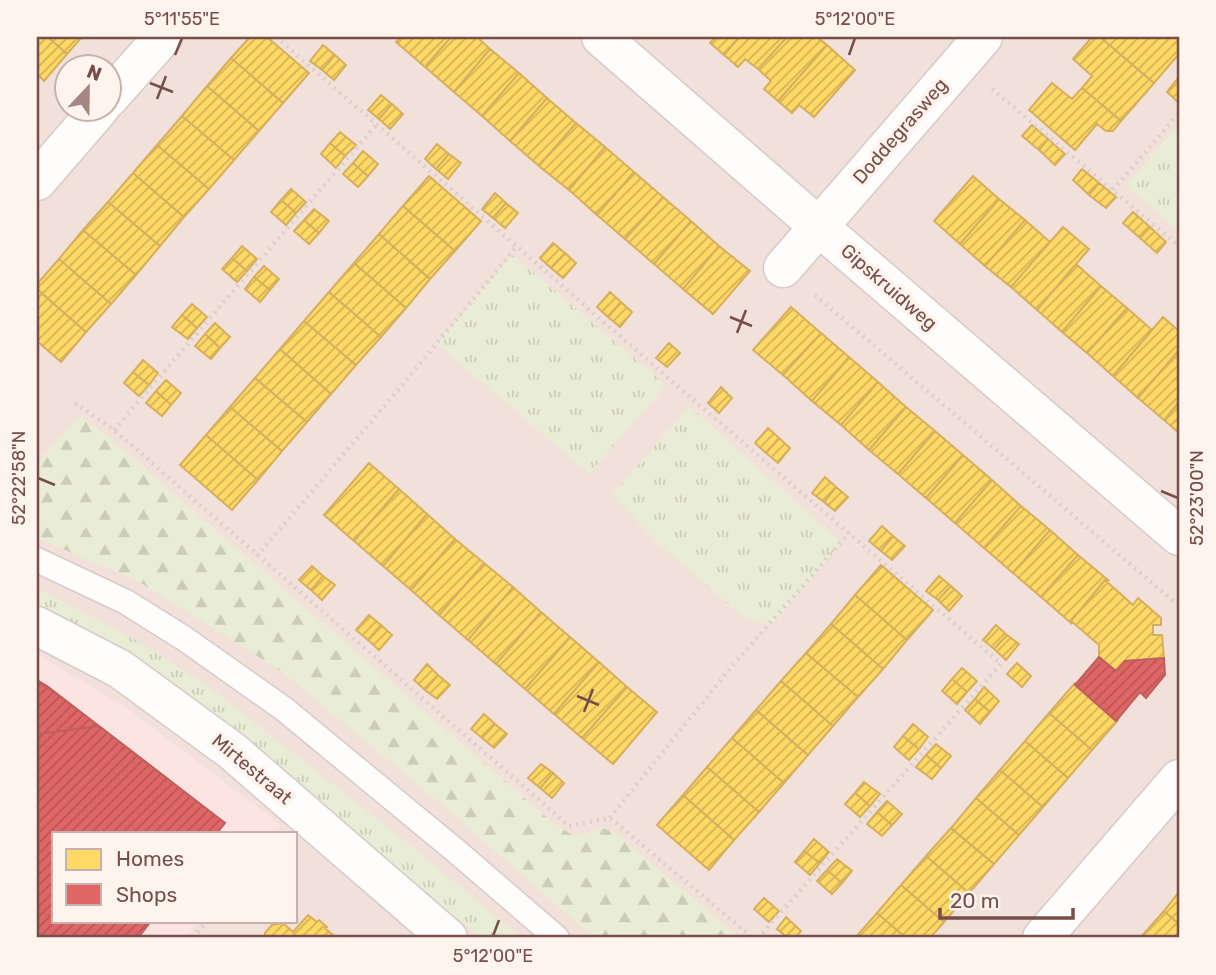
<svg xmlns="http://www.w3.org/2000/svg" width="1216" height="975" font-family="Rubik,sans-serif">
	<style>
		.residential { fill: #f2e1da; fill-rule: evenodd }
		.commercial { fill: #fbe4e1 }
		.grass { fill: url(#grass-tufts) }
		.forest { fill: url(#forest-firs) }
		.homes { fill: url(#homes-hatch); stroke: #d6af5d; stroke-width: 2 }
		.shops { fill: url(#shops-hatch); stroke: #c05f5d; stroke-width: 2 }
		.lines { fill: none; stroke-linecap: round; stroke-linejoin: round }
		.lane-casing { stroke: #d6cbc8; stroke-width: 27 }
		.street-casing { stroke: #d6cbc8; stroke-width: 41 }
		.path { stroke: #dacfcd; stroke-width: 4.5; stroke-dasharray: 2 5; stroke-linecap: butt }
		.lane { stroke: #fefdfc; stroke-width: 24 }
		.street { stroke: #fefdfc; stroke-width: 38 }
		.ticks { fill: none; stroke: #774e49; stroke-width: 2.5 }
		.labels { text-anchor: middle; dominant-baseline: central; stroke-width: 7; stroke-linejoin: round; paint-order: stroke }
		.street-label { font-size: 19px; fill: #774e49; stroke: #fff3ed }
		.neatline { fill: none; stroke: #774e49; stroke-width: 2.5 }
		.ticks-label { font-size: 18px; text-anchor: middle; fill: #774e49 }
	</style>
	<defs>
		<pattern id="grass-tufts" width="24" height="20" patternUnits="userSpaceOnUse" patternTransform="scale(1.75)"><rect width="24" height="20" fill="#eaedd5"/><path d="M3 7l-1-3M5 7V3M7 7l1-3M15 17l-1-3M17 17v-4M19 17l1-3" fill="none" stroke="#cccdb8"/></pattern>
		<pattern id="forest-firs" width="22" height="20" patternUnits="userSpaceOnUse" patternTransform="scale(1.75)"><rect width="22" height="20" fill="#eaedd5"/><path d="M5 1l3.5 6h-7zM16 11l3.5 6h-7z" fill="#cccdb8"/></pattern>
		<pattern id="homes-hatch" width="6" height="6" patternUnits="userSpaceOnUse" patternTransform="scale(1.75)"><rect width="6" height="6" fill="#ffd966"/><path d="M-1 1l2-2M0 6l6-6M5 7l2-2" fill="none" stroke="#d3b256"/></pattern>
		<pattern id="shops-hatch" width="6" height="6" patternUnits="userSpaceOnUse" patternTransform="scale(1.75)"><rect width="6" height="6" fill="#e06666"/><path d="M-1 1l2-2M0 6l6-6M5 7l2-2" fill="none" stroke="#ba5656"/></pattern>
	</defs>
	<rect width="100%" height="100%" fill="#f8efeb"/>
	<path class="residential" d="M37 37H1179V938H37ZM66 66H108V108H66ZM54 833H296V921H54Z"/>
	<path class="commercial" d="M37 654 127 708 281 825 274 833H54V921H200L185 938H37Z"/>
	<path class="grass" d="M1179 124V231L1126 186Z
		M513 255 666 385 589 474 437 344Z
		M689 406 841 542 772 625 745 618 661 546 612 495Z
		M37 588 134 639 208 686 406 842 522 938H482L193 699 129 652 37 603Z"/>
	<path class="forest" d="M80 415 123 449 552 822 574 836 586 834 602 828 614 832 741 938H594L440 803 281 671 138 581 37 538V463Z"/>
	<path class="homes" d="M37 37H48L67 54 44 81 37 74Z
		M48 37H82L67 54Z
		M250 37H267L309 73 283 103 231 58Z
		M401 37H451L425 67 396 42Z
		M451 37H477L490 49 454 92 425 67Z
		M715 37H739L724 55 710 43Z
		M739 37H787L758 69 745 59 738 67 724 55Z
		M787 37H817L827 45 778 101 764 89 771 81 758 69Z
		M1092 37H1100L1154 83 1121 121 1082 88 1092 76 1073 59Z
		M1100 37H1178L1179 54 1154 83Z
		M323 45 335 55 322 70 310 61Z
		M827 45 855 70 814 117 799 105 792 113 778 101Z
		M490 49 519 73 482 116 454 92Z
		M335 55 346 65 334 80 322 70Z
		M231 58 283 103 259 131 207 86Z
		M519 73 547 98 510 141 482 116Z
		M1178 78H1179V103L1167 92Z
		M1052 83 1072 99 1082 88 1121 121 1113 131H1106L1097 124 1075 150 1029 110Z
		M207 86 259 131 234 160 182 116Z
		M381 95 392 104 379 119 368 110Z
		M547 98 576 123 539 166 510 141Z
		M392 104 403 114 390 129 379 119Z
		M182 116 234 160 209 189 157 145Z
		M576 123 605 147 569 190 539 166Z
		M1032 125 1048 139 1039 150 1022 136Z
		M340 132 356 145 345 156 330 143Z
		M1048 139 1065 154 1055 165 1039 150Z
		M330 143 345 156 336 168 321 154Z
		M437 144 449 154 436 169 425 159Z
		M157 145 209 189 184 217 133 173Z
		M605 147 634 172 597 215 569 190Z
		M363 151 378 164 368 176 353 163Z
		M449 154 461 163 448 179 436 169Z
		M353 163 368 176 358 187 343 174Z
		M1082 169 1099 183 1089 195 1073 180Z
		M634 172 663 197 625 239 597 215Z
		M133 173 184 217 160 246 108 202Z
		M429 176 481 221 455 251 403 206Z
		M973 176 999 199 960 244 934 221Z
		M1099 183 1116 197 1106 208 1089 195Z
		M291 189 306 202 296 213 281 200Z
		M495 193 506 203 493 218 482 209Z
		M663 197 691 221 654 264 625 239Z
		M999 199 1025 220 985 266 960 244Z
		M281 200 296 213 286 225 271 212Z
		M108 202 160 246 136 275 83 230Z
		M506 203 518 213 505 228 493 218Z
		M403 206 455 251 430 279 379 234Z
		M314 209 329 221 319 233 304 220Z
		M1133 212 1150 227 1140 238 1123 223Z
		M304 220 319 233 309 244 294 231Z
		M1025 220 1050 242 1011 287 985 266Z
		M691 221 719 246 683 289 654 264Z
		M1063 227 1089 249 1037 310 1011 287Z
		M1150 227 1166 242 1157 253 1140 238Z
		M83 230 136 275 111 304 59 259Z
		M379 234 430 279 406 308 354 263Z
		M553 243 565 253 551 268 540 258Z
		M242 246 257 259 247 271 232 258Z
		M719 246 750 271 713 314 683 289Z
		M565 253 576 263 563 278 551 268Z
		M232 258 247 271 237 282 222 269Z
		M59 259 111 304 86 332 37 289V284Z
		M354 263 406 308 381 337 329 292Z
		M1076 264 1101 286 1062 332 1037 310Z
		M264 266 279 279 270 290 254 277Z
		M254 277 270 290 260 302 245 289Z
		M1101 286 1127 308 1087 353 1062 332Z
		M37 289 86 332 61 362 37 341Z
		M329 292 381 337 356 365 304 321Z
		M610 292 621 302 608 317 597 307Z
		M621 302 632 312 620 327 608 317Z
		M192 304 207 317 197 328 182 315Z
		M791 307 821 333 783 375 753 350Z
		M1127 308 1152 330 1113 376 1087 353Z
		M182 315 197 328 188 339 172 327Z
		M1163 317 1179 331V350L1138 398 1113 376Z
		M304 321 356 365 331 394 280 349Z
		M215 323 230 337 220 348 205 334Z
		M821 333 849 357 812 401 783 375Z
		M205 334 220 348 211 359 195 346Z
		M669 343 680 353 667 367 656 358Z
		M280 349 331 394 307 422 255 378Z
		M1179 350V402L1164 420 1138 398Z
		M849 357 878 382 841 425 812 401Z
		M143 360 158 373 149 385 133 372Z
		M133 372 149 385 139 396 124 383Z
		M255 378 307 422 282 451 230 407Z
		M166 380 181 393 171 405 156 391Z
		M878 382 906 407 869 450 841 425Z
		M721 387 732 398 719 413 708 403Z
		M156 391 171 405 162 416 146 403Z
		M1179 402V433L1164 420Z
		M230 407 282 451 258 480 206 435Z
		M906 407 935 431 898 474 869 450Z
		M768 428 779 438 766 453 755 443Z
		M935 431 963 455 926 498 898 474Z
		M206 435 258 480 232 510 180 465Z
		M779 438 790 448 778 463 766 453Z
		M963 455 992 480 955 523 926 498Z
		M369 463 399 489 354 541 324 515Z
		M825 477 836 487 824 502 812 493Z
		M992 480 1021 506 984 548 955 523Z
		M836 487 848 497 835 511 824 502Z
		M399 489 427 514 383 566 354 541Z
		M1021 506 1050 530 1013 573 984 548Z
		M427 514 455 539 411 590 383 566Z
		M882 526 893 536 881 551 869 541Z
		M1050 530 1078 555 1041 597 1013 573Z
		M893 536 905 546 892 560 881 551Z
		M455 539 484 563 439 615 411 590Z
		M1078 555 1108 580H1105L1071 621V623L1041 597Z
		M484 563 513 587 468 640 439 615Z
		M881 565 933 610 907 640 855 595Z
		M312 566 323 576 311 590 299 580Z
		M323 576 335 585 322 600 311 590Z
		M939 576 951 586 938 600 926 591Z
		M1105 580 1133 605 1138 598 1161 618V625H1153V635H1162L1164 658 1125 661 1116 671 1099 657V645L1071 621Z
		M951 586 962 596 949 611 938 600Z
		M513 587 541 612 496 664 468 640Z
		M855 595 907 640 883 669 831 624Z
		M541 612 570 637 525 689 496 664Z
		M369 615 381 625 368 640 356 630Z
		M831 624 883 669 858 697 806 653Z
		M381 625 392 635 379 650 368 640Z
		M996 625 1007 635 994 649 983 640Z
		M1007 635 1019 644 1006 660 994 649Z
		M570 637 599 662 554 714 525 689Z
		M806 653 858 697 833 726 781 681Z
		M599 662 627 687 582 738 554 714Z
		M1017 663 1031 676 1022 687 1007 674Z
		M427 664 438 675 425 690 414 680Z
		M962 668 977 681 967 692 952 679Z
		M438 675 450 685 437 699 425 690Z
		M952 679 967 692 957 704 942 691Z
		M781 681 833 726 808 755 756 710Z
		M1075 683 1076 684 1075 685 1116 721 1117 719 1118 720 1092 750 1049 713Z
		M627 687 657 712 613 764 582 738Z
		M984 687 999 701 990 712 975 699Z
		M975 699 990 712 980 724 965 710Z
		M756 710 808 755 784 783 732 738Z
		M1049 713 1092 750 1068 778 1025 741Z
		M484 714 495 724 482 738 471 729Z
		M495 724 507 734 494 748 482 738Z
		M913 724 928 737 919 749 903 736Z
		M99 726 168 779 175 833H54V921H138L127 936 106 938H37V734Z
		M903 736 919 749 909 760 894 747Z
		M732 738 784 783 759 812 707 767Z
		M1025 741 1068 778 1043 807 1000 770Z
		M936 744 951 756 941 768 926 755Z
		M926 755 941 768 932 779 916 767Z
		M541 764 553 773 540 788 528 778Z
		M707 767 759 812 734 840 683 795Z
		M1000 770 1043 807 1019 835 976 798Z
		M553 773 564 783 552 798 540 788Z
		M864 782 880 794 870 806 855 793Z
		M855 793 870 806 860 817 845 804Z
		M683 795 734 840 709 870 657 825Z
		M976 798 1019 835 994 864 951 828Z
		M887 801 902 814 892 825 877 812Z
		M877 812 892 825 882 836 867 824Z
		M951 828 994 864 969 893 926 856Z
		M814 839 829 852 820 863 804 851Z
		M804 851 820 863 810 875 795 862Z
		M926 856 969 893 944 922 901 885Z
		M837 859 852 871 842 883 827 870Z
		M827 870 842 883 832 894 817 881Z
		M901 885 944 922 930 938H906L877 913Z
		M1179 892V924L1164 911Z
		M764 898 779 911 769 922 754 909Z
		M1164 911 1179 924V938H1140Z
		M877 913 906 938H855Z
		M308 915 317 922 319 920 327 927 325 928 336 938H265V933L272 925 283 923 293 932Z
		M786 917 801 931 795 938H788L777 929Z"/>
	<path class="shops" d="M1099 657 1116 671 1125 661 1164 658 1165 675 1146 698 1140 692 1116 721 1075 685Z
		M37 680 47 686 225 823 217 833H54V921H151L138 938H37Z
		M37 682 46 686 99 726 37 734Z"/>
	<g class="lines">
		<g class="lane-casing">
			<path id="lane" d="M37 560 126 602 185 639 284 709 456 851 557 938"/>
		</g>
		<g class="street-casing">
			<path id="street" d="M601 37 818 226 1179 536
				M108 99 163 37
				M37 181 100 108
				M783 268 983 37
				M37 626 120 669 232 751 448 938
				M1042 938 1179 779"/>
		</g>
		<path class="path" d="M276 37 682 390 1001 664 758 938
			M992 89 1179 246
			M1113 190 1179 113
			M815 295 1179 606
			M75 403 114 430 569 826 610 818 753 938
			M114 430 376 125
			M257 556 399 389 517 246
			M610 818 728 671 849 533
			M193 938 207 921"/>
		<use href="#lane" class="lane"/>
		<use href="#street" class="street"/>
	</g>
	<path class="ticks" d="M175 55 182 38M849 55 855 38M150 83 173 92M157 99 166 76M730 317 752 326M737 333 746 310M38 478 55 485M1161 491 1178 498M577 696 599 705M584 712 593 689M493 936 499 920"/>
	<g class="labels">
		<g class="street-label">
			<text transform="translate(900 131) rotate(-49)">Doddegrasweg</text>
			<text transform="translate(889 287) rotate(41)">Gipskruidweg</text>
			<text transform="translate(252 769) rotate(40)">Mirtestraat</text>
		</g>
	</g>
	<rect width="1216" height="975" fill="none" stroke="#fff3ed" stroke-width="77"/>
	<rect x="52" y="832" width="245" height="91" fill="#fff3ed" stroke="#c9b1ab" stroke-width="2"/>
	<rect x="66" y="849" width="35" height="21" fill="#ffd966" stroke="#c9b1ab" stroke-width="2"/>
	<text x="116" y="866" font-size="21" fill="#774e49">Homes</text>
	<rect x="66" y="884" width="35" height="21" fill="#e06666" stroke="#c9b1ab" stroke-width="2"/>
	<text x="116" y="902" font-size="21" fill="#774e49">Shops</text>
	<g transform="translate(88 88) rotate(22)"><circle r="33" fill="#fff3ed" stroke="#c9b1ab" stroke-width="2"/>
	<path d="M0-5L12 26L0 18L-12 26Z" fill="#a48682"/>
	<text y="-10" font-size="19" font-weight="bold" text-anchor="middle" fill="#774e49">N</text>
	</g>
	<path d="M940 908v10h133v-10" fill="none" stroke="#774e49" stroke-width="3.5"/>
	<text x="950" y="908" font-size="21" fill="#774e49" stroke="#fff3ed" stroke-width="5" paint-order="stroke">20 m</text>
	<rect x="38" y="38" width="1140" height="898" class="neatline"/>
	<g class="ticks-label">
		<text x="182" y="25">5°11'55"E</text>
		<text x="855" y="25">5°12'00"E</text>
		<text transform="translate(19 478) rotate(-90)" y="6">52°22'58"N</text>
		<text transform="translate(1197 498) rotate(-90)" y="6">52°23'00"N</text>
		<text x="493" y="962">5°12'00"E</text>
	</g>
</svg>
